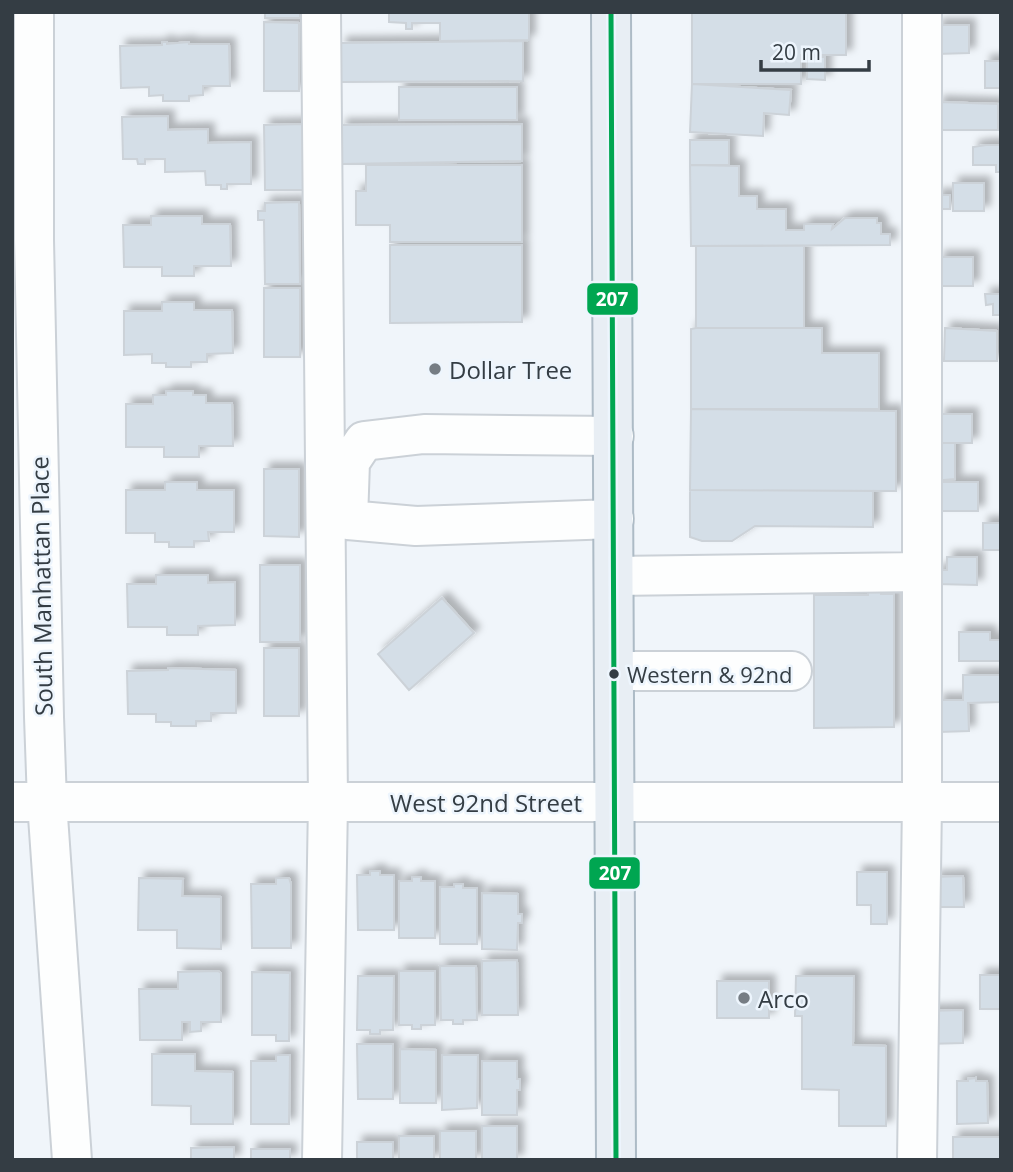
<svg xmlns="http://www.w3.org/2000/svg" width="1013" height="1172" font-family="'Open Sans',sans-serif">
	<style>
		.building { fill: #d4dee7; stroke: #ccd2d8; stroke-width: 2; filter: url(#shadow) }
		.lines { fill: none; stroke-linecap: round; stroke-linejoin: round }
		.minor-casing { stroke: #cbd1d7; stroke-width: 42 }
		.major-casing { stroke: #adbbc6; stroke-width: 42 }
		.minor { stroke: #fdfefe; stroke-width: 38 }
		.major { stroke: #e8eef4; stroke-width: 38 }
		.bus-1-casing { stroke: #edf5fd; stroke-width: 10 }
		.bus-1 { stroke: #00a651; stroke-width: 5 }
		.poi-dot { fill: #767d84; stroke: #edf5fd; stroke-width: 2.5 }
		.bus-dot { fill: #343d44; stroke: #edf5fd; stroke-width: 2.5 }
		.labels { text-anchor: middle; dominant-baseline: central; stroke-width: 5; stroke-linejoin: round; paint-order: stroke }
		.bus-label { font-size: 22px; fill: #343d44; stroke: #edf5fd; text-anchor: start }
		.poi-label { font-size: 24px; fill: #343d44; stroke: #edf5fd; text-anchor: start }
		.street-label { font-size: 24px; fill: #343d44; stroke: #edf5fd }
		.line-badge { stroke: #edf5fd; stroke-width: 2.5 }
		.badge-label { font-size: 19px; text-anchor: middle; font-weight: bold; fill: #fff }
	</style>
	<defs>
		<filter id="shadow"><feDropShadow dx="6" dy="-6" stdDeviation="3.5" flood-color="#0004"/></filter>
	</defs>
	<rect width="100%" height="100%" fill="#f0f5fa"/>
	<path class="building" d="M265 12H300V18H265Z
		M389 12H529V40L440 41V23H412V29H406V23L389 22Z
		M692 12H846V55H801V84H692Z
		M264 22 299 23V91H264Z
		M937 25H969V53L937 54Z
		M523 41V81L341 82V43Z
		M162 42H167V44L189 42V44H229L230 86H203V95L189 96V101H163V95L149 96V87L121 88 120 46 162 45Z
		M807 57H825V80L807 79Z
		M985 61H1001V88H985Z
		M692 84 791 90 789 115 764 113 763 136 690 132Z
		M399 87H517V120H399Z
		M938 102 998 104V130H938Z
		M168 116V130L208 129V143L251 142V184H227V189H221V185H206L205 171 165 172V159H145V164H138L137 159H123L122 117Z
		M304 124 305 190H265L264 125Z
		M522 124V161L341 164V125Z
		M690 140H729V165H690Z
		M986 145H1001V172H996V165H973V147Z
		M366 165H522V242H390V225H356V191H366Z
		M690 165 739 166V196H757V209H786V230H804V224H833L832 229 845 218H877V223H881V234H890V245L691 246Z
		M953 183H984V211H953Z
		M936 195H950V209H936Z
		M299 202 300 284H265L264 220H258V211H265V203Z
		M151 216H202V224H230L231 266H194V276H162V267H124L123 225H151Z
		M390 245H522V322L390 323Z
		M696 246H804V328H696Z
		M939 257H973V286H938Z
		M264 288H300V357H264Z
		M985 294H1001V315H993V304L986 305Z
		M162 302H194V310H232L233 353 207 354V362H191V367H166V363H152V354L124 355V311H162Z
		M696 328H822V353H879V409H691V329Z
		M945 328 997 331V361H944Z
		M166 391H193V395H206V403H232L233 446H199V457H164V447H126V404H153V395H166Z
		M691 409 896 411V491L690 490Z
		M940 414H972V443H940Z
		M940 443H955V479L932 481Z
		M264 469H299V537L264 536Z
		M165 482H197V490H234V532H208L209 541H194V547H169V542H155V533H126V490H165Z
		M932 482H978V511H932Z
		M690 490 873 491V527L755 526 732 541H702L690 537Z
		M983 523H1001V550H983Z
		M947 557H977V585L937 584V570H947Z
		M260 565H300V642H260Z
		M156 575H208V583L235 582V625L198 626V635H167V627H128L127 584H156Z
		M868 589 881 590V594H894V727L814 728V595H868Z
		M442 598 474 633 409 690 378 654Z
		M959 632H990V640H1001V661H959Z
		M264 648H299V716H264Z
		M168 668 236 670V713H211V721H196V726H171V722H156V714H128L127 671 168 670Z
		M963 675H1001V702L968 703 969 731 939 732 938 700H963Z
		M370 871H380V875H394V930H358L357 875H370Z
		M857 872H887V924H871V905H857Z
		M963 876 964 907H934V877Z
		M412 877H421V881H435V938H399V881H412Z
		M139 878 183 879 182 896 221 897V949L177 948V930H138Z
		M276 878H289L291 884V948H252L251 884H276Z
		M454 884H463V888H477V944H440V887H454Z
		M482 893 518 894V914H522V923H518L517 950 482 949Z
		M517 960 518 1015H482V961Z
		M440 966H476L477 1020H463V1024H453V1020H441Z
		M218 971 221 973V1022H201V1031L190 1032V1022H182V1040H140L139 989H178V972Z
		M399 971H435V1025H421V1029H412V1025H399Z
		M252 972 290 973 289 1041H276V1035H252Z
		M980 975H1001V1009H980Z
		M358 976H394L393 1030H380V1034H370V1030H357Z
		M796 976H854L853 1045 886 1046V1126H839V1090L802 1089V1016H795Z
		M717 981H769V1018H717Z
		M963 1010V1043L927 1044V1011Z
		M357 1044H393V1099H358Z
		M400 1049 436 1050V1103H400Z
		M152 1054H195V1071L233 1072V1124H191V1106L152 1105Z
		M276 1055H290L289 1124H251V1061H276Z
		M442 1055H478L477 1108 442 1110Z
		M482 1061H517V1079H520V1090H517V1115H482Z
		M976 1078V1081H987L988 1123 957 1124V1081H968V1079Z
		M482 1126H517V1160H482Z
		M440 1131H476V1160H440Z
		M399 1136H434V1160H399Z
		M953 1137H1001V1160H953Z
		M357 1142H393V1160H357Z
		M234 1147V1160H191V1148Z
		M251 1149H290V1160H251Z"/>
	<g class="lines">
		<g class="minor-casing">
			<path id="minor" d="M34 12V240L44 717 47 802 72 1160
				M321 12 328 802 322 1160
				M614 436 424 434 364 441 350 462 348 520 416 526 614 519
				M615 576 922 572
				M615 671H792
				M12 802H1001
				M917 1160 922 802V12"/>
		</g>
		<g class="major-casing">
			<path id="major" d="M611 12 616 1160"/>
		</g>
		<use href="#minor" class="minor"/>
		<use href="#major" class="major"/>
		<g class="bus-1-casing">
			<path id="bus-1" d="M611 12 616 1160"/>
		</g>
		<use href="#bus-1" class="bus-1"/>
	</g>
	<g class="poi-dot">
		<circle cx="435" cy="369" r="7"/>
		<circle cx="744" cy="998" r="7"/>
	</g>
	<circle class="bus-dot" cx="614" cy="674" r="6"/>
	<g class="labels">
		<g class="bus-label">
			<text x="627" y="674">Western &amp; 92nd</text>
		</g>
		<g class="poi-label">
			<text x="449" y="369">Dollar Tree</text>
			<text x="758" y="998">Arco</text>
		</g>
		<g class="street-label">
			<text transform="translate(41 586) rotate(-91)">South Manhattan Place</text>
			<text x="486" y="802">West 92nd Street</text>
		</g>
	</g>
	<g class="line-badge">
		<rect x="586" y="282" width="53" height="34" rx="7" fill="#00a651"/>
		<rect x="588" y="856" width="53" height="34" rx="7" fill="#00a651"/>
	</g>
	<g class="badge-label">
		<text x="612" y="306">207</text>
		<text x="615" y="880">207</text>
	</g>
	<rect width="1013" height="1172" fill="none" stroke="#343d44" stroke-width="28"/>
	<path d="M761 60v10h108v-10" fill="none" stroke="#343d44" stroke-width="3.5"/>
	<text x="772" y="60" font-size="21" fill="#343d44" stroke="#edf5fd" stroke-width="5" paint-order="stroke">20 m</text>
</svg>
